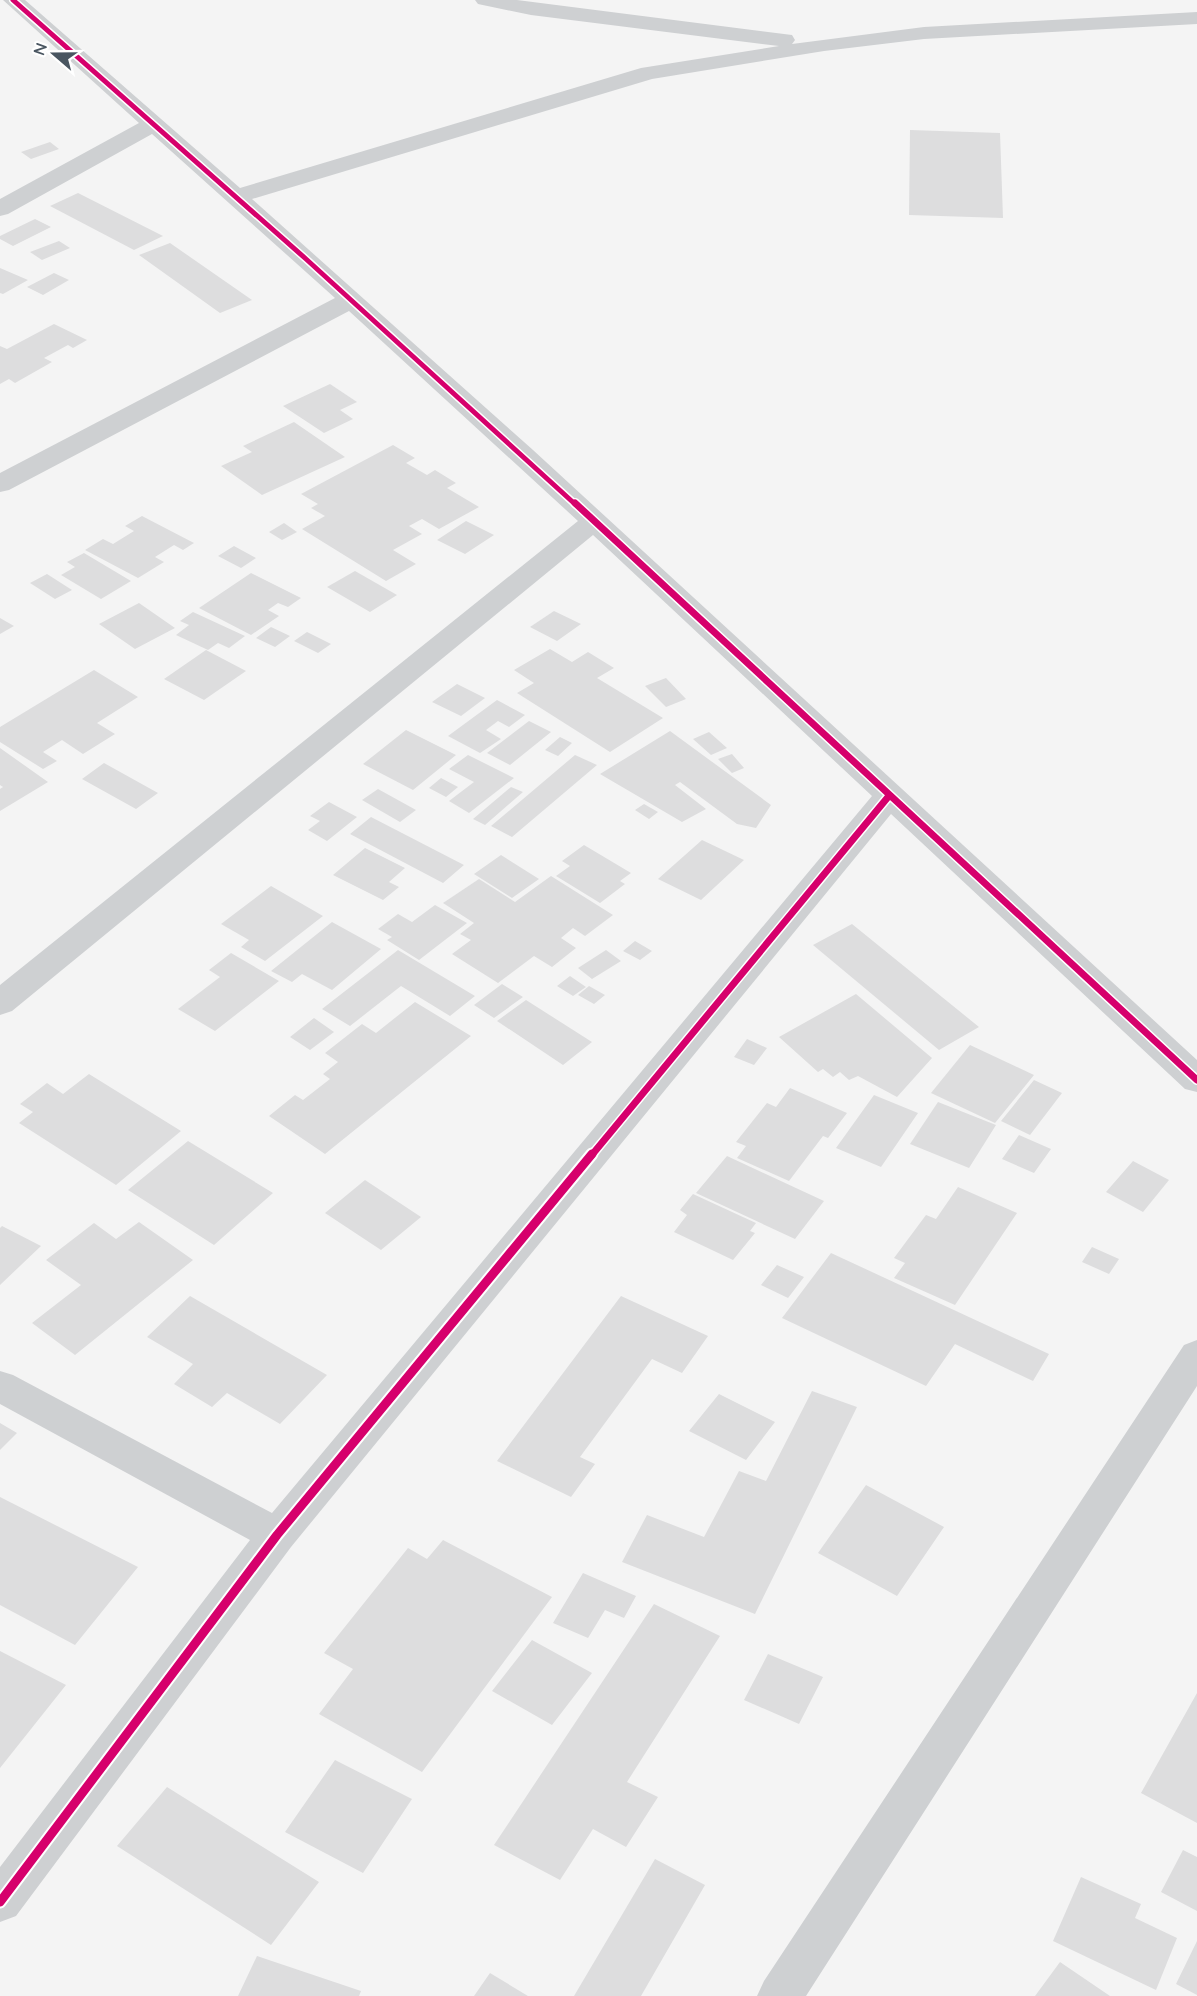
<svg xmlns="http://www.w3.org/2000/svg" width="1197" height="1996" font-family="Quicksand,sans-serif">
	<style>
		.building { fill: #ddddde }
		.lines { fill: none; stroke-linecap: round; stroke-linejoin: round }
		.street { fill: #ced0d2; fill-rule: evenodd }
		.cycleway-far2-casing { stroke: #fff; stroke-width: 8 }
		.cycleway-far1-casing { stroke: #fff; stroke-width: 10 }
		.cycleway-casing { stroke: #fff; stroke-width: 13 }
		.cycleway-far2 { stroke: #d6006c; stroke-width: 5 }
		.cycleway-far1 { stroke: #d6006c; stroke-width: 7 }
		.cycleway { stroke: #d6006c; stroke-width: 9 }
	</style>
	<rect width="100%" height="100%" fill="#f4f4f4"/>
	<path class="building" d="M910 130 1000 133 1003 218 909 215Z
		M50 142 59 149 31 159 21 152Z
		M78 193 163 236 134 250 50 206Z
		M35 219 51 227 13 246 0 239V236Z
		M59 241 70 248 42 260 30 252Z
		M170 243 252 300 220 313 139 255Z
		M0 268 28 280 3 294 0 293Z
		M54 273 69 280 43 295 27 287Z
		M54 324 87 340 73 348 68 345 44 358 52 362 15 383 9 379 0 384V346L7 349Z
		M330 384 357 402 340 410 353 419 324 433 283 406Z
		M294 422 345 457 262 495 221 466 252 452 243 446Z
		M393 445 415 458 406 463 427 475 435 470 456 483 447 488 479 507 439 529 422 519 409 526 422 534 393 550 416 564 386 581 302 529 325 516 311 508 318 504 301 494Z
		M142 516 194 543 183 550 174 545 155 557 164 562 138 578 85 550 103 539 113 544 134 531 125 526Z
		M466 521 494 535 465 554 437 540Z
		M284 523 297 532 282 540 269 532Z
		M234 546 256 558 241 568 218 556Z
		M84 553 131 581 101 599 61 575 75 567 67 562Z
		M355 571 397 595 370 612 327 587Z
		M251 573 301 598 288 607 278 603 268 610 279 616 251 635 199 608Z
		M47 574 72 590 55 599 30 583Z
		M139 603 175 628 135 649 99 624Z
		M554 611 581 624 557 641 530 627Z
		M193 612 245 636 229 648 218 643 208 650 176 635 189 625 180 621Z
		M0 618 14 626 0 634Z
		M271 627 290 636 275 647 256 638Z
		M307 632 331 644 318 653 294 641Z
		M550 649 572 662 588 652 614 668 597 678 663 718 610 752 517 693 534 683 514 670Z
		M206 650 246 671 204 700 164 679Z
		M94 670 138 697 97 723 115 734 83 754 62 740 43 752 57 761 43 769 0 742V727Z
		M666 678 686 699 666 707 645 686Z
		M457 684 485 698 461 716 432 702Z
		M497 700 525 715 509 727 498 721 486 730 501 739 480 753 448 736Z
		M529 721 551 732 510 765 487 753Z
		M406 730 456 755 413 790 363 764Z
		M670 731 771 805 756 828 737 824 680 782 675 785 706 809 682 822 600 774Z
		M709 732 727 748 711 755 693 739Z
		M560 737 572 743 558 756 545 750Z
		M0 748 48 782 0 811V789L3 787 0 785Z
		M732 754 744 768 732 773 718 759Z
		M468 755 514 778 469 813 449 801 474 782 449 769Z
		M575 755 597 765 512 837 491 826Z
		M104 763 158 793 136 809 82 779Z
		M441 778 458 787 446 797 429 788Z
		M511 787 523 792 485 825 473 819Z
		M378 789 416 810 400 822 362 800Z
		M329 802 357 817 327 841 308 830 320 821 310 816Z
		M644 804 658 812 649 819 635 810Z
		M371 817 464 865 443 883 350 834Z
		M702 840 744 860 701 900 658 879Z
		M584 845 631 873 620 881 625 884 600 903 556 876 570 866 562 861Z
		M365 848 405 868 389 882 399 887 383 900 333 875Z
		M501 855 539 879 512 898 474 874Z
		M551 876 613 915 585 936 573 928 561 938 576 948 552 967 534 956 498 983 452 954 471 940 460 934 474 923 443 903 479 879 515 902Z
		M271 886 323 916 265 961 241 947 249 940 221 924Z
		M435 905 467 923 419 960 387 940 392 937 378 929 398 914 412 922Z
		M332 922 381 949 332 990 302 974 292 982 271 971Z
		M852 924 979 1027 939 1050 813 945Z
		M635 941 652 951 640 960 623 951Z
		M398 950 475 996 450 1016 401 986 350 1026 322 1009Z
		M606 950 621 961 592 979 578 968Z
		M231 953 279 981 215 1031 178 1009 220 977 209 970Z
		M570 976 586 987 573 996 557 986Z
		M502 984 523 997 494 1018 474 1005Z
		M589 986 605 995 594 1004 578 995Z
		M856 994 932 1058 897 1097 858 1076 849 1080 840 1072 833 1077 823 1069 818 1072 779 1037Z
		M526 1000 592 1042 563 1065 497 1021Z
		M415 1002 471 1036 325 1154 269 1116 295 1095 303 1100 330 1079 323 1074 338 1062 325 1053 362 1024 376 1033Z
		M314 1018 334 1032 310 1050 290 1037Z
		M747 1039 767 1048 754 1065 734 1057Z
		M970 1045 1034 1075 995 1123 931 1093Z
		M89 1074 181 1131 116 1185 19 1123 33 1112 20 1104 47 1083 63 1094Z
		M1034 1080 1062 1093 1030 1135 1001 1121Z
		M790 1088 847 1113 828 1138 823 1136 789 1181 737 1158 746 1146 736 1142 767 1103 776 1107Z
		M874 1095 918 1113 881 1167 836 1148Z
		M938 1102 996 1125 969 1168 910 1144Z
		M1019 1135 1051 1149 1034 1173 1002 1159Z
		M188 1141 273 1193 214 1245 128 1190Z
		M727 1156 824 1201 795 1239 696 1193Z
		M1133 1161 1169 1180 1143 1212 1106 1192Z
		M365 1180 421 1217 381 1250 325 1213Z
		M958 1187 1017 1213 955 1305 894 1278 905 1263 894 1258 926 1215 936 1219Z
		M693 1194 756 1223 750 1231 755 1233 733 1260 674 1232 687 1215 680 1210Z
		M139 1222 193 1260 75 1355 32 1323 81 1285 46 1260 94 1223 116 1239Z
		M2 1226 41 1246 0 1285V1228Z
		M1092 1247 1119 1259 1109 1274 1082 1262Z
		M831 1253 1049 1354 1033 1381 955 1344 926 1386 782 1318Z
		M777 1265 804 1277 788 1298 761 1285Z
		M190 1296 327 1375 280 1424 227 1393 212 1407 174 1384 193 1364 147 1337Z
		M621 1296 708 1336 682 1373 652 1359 580 1457 595 1464 571 1497 497 1461Z
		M812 1391 857 1407 755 1614 622 1562 647 1515 704 1537 739 1471 766 1481Z
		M719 1394 775 1422 746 1460 689 1431Z
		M0 1423 17 1433 0 1450Z
		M866 1485 944 1527 897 1596 818 1553Z
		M0 1497 138 1567 75 1645 0 1605Z
		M443 1540 552 1597 422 1772 319 1714 353 1669 324 1653 408 1548 427 1559Z
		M583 1573 636 1596 624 1618 605 1610 588 1638 553 1623Z
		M654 1604 720 1636 627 1782 658 1797 626 1847 593 1829 560 1880 494 1845Z
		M532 1640 592 1673 552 1725 492 1691Z
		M0 1651 66 1685 0 1768Z
		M768 1654 823 1677 799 1724 744 1700Z
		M1197 1693V1823L1141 1793Z
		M335 1760 412 1799 363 1873 285 1832Z
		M167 1787 319 1882 271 1945 117 1846Z
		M1183 1850 1197 1857V1911L1161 1892Z
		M655 1859 705 1885 641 1996H574Z
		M1081 1877 1141 1904 1135 1918 1177 1938 1156 1990 1053 1941Z
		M1197 1941V1995L1176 1984Z
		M257 1956 361 1991 359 1996H238Z
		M1060 1962 1110 1996H1035Z
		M490 1973 528 1996H474Z"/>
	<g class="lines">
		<path class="street" d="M3 0H25L240 188 641 68 779 46 531 15 478 4 475 0H517L784 34 792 35 795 40 792 44 924 27 1197 12V24L924 39 824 51 652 79 252 199 533 450 1197 1060V1092L1185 1089 891 814 291 1547 16 1916 0 1922V1867L250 1540 0 1404V1371L13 1375 272 1513 872 796 593 535 12 1011 0 1015V985L578 521 349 311 9 490 0 492V473L335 298 152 134 8 214 0 216V199L139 123Z
			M1197 1340V1386L806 1996H757L764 1981 1184 1345Z"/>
		<g class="cycleway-far2-casing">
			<path id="cycleway-far2" d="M13 0 306 259 576 505"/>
		</g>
		<g class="cycleway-far1-casing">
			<path id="cycleway-far1" d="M575 503 1197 1080
				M591 1156 888 797"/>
		</g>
		<g class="cycleway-casing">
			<path id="cycleway" d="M0 1902 277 1535 592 1154"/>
		</g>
		<use href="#cycleway-far2" class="cycleway-far2"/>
		<use href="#cycleway-far1" class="cycleway-far1"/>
		<use href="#cycleway" class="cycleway"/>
	</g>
	<g transform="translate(54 54) rotate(290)" stroke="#ffffff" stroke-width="4.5" paint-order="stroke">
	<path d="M0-4.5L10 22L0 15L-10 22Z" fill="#4a5661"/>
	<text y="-9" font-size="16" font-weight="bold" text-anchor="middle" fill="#4a5661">N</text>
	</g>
</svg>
